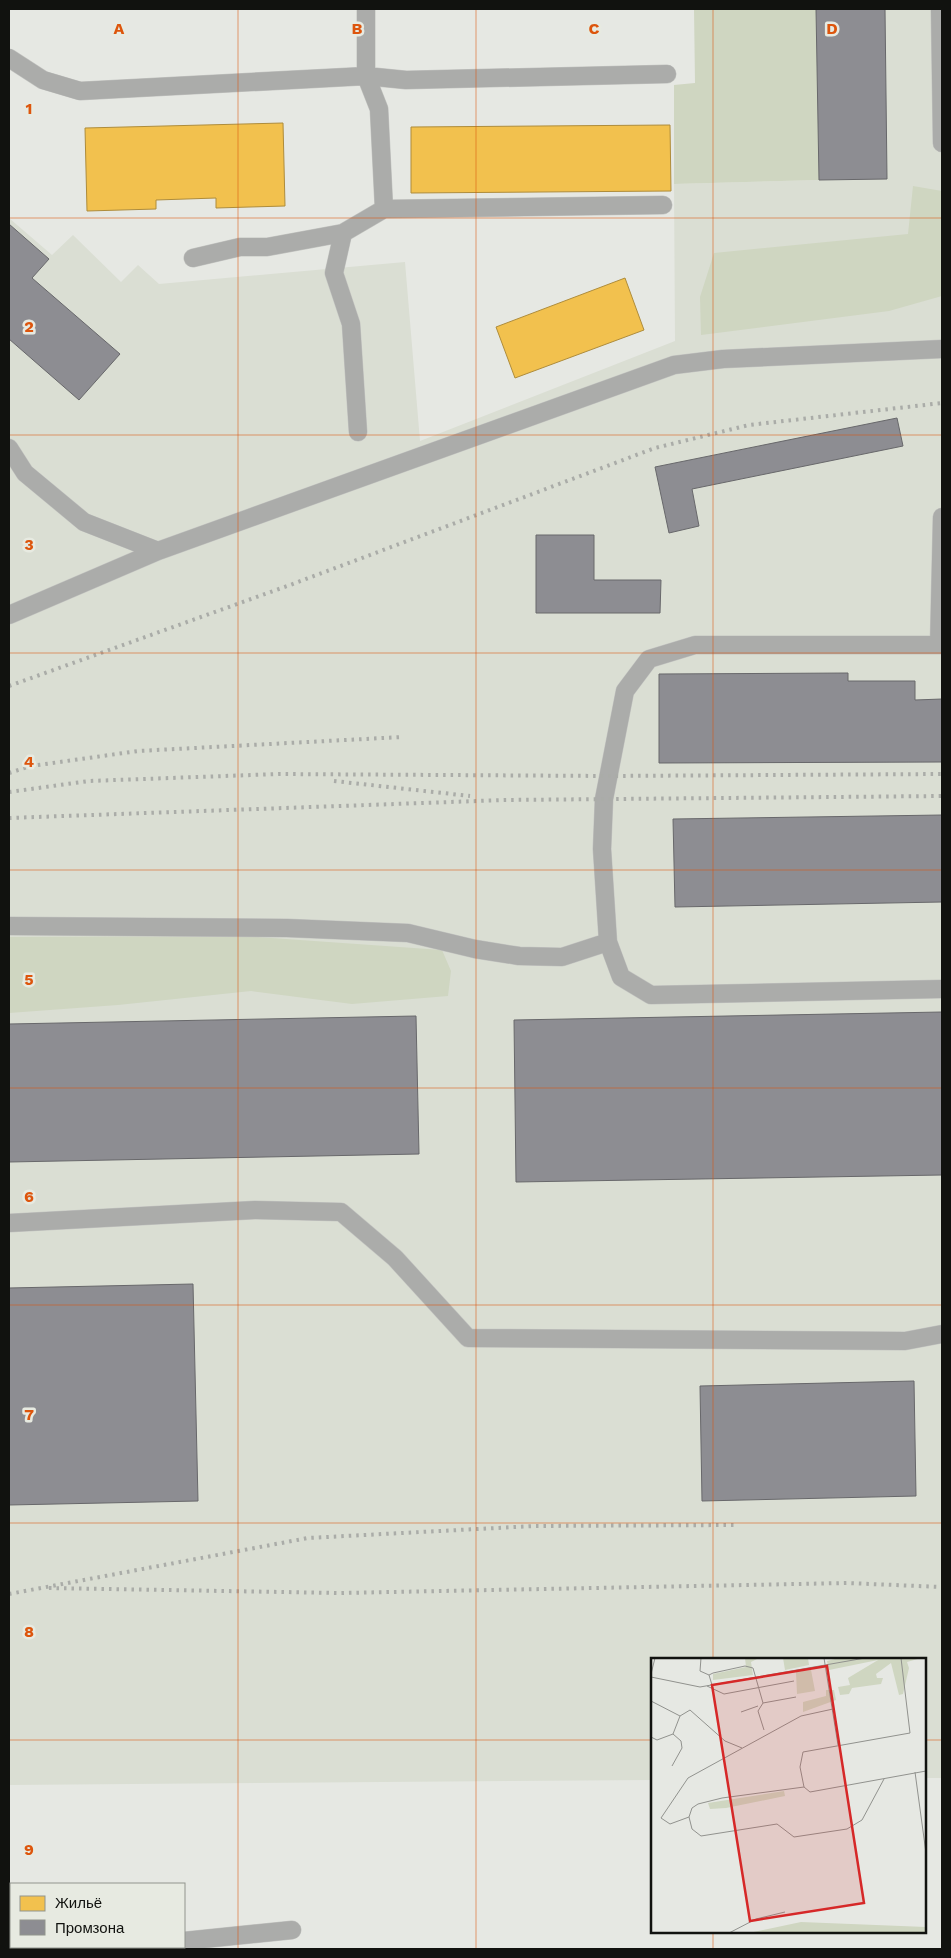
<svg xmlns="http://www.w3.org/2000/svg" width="951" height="1958" font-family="'Work Sans',sans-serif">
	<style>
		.built { fill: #daded3 }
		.green { fill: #cfd6c1 }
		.homes { fill: #f2c14e; stroke: #ae8c3b }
		.industry { fill: #8d8d92; stroke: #68686b }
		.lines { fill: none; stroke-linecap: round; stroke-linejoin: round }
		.service-casing { stroke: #c4c5c2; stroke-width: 19 }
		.service { stroke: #abacaa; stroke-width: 18 }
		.rail { stroke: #aaaca8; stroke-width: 4; stroke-dasharray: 2.5 5; stroke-linecap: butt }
		.grid { fill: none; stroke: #dd550c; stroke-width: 1; stroke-opacity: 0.55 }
		.inset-road { fill: none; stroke: #91928e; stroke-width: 1 }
		.view { fill: #d62828; fill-opacity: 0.15; stroke: #d62828; stroke-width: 2.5 }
		.inset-edge { fill: none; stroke: #11120f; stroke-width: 2.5 }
		.grid-label { font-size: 16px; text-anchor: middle; font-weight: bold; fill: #dd550c; stroke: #e7eae1; stroke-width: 5; stroke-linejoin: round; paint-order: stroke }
	</style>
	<rect width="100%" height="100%" fill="#e6e8e3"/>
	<path class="built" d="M816 9H942V1778H925V1659H652V1780L9 1785V218L52 255 73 235 121 282 138 265 159 284 405 262 420 441 675 341 674 184 819 180Z"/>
	<path class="green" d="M694 9H816L819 180 674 184V85L695 83Z
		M913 186 942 191V296L889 311 701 335 700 297 714 253 908 234Z
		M242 936 442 950 451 971 448 996 352 1004 251 991 118 1005 9 1013V937Z"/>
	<path class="homes" d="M283 123 285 206 216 208V198L156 200V209L87 211 85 128Z
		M670 125 671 191 411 193V127Z
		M625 278 644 330 515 378 496 327Z"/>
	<path class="industry" d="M816 9H885L887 179 819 180Z
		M9 224 49 259 32 278 120 354 79 400 9 339Z
		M897 418 903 446 692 489 699 526 669 533 655 467Z
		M536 535H594V580H661L660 613H536Z
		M848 673V681H915V700L942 699V762L659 763V674Z
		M942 815V902L675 907 673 819Z
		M942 1012V1175L516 1182 514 1020Z
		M416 1016 419 1154 9 1162V1024Z
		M193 1284 198 1501 9 1505V1288Z
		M914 1381 916 1496 702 1501 700 1386Z"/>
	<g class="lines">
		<g class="service-casing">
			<path id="service" d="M940 9 942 143
				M9 58 43 80 80 91 366 76 406 80 667 74
				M384 209 663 205
				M193 258 240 247H267L343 233
				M358 432 351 324 334 273 343 233 384 209 379 109 366 76V9
				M9 448 25 473 84 522 158 551
				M9 615 158 551 674 365 723 359 942 349
				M939 645 942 517
				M942 645H695L649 659 625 691 604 799 602 849 608 942 621 977 651 995 942 989
				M9 926 287 928 408 933 475 949 519 956 562 957 608 942
				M9 1223 255 1210 341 1212 395 1258 468 1338 905 1341 942 1334
				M184 1941 292 1930
				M101 1949 126 1947"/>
		</g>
		<use href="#service" class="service"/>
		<path class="rail" d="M9 686 290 585 655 448 749 425 942 403
			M9 773 31 766 138 751 402 737
			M334 781 470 796
			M9 792 89 781 279 774 607 776 942 774
			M9 818 505 800 942 796
			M49 1588 340 1593 847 1583 942 1587
			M9 1594 308 1538 534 1526 736 1525"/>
	</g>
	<path class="grid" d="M238 9V1949M476 9V1949M713 9V1659M9 218H942M9 435H942M9 653H942M9 870H942M9 1088H942M9 1305H942M9 1523H942M9 1740H652M925 1740H942M713 1932V1949"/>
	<g transform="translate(651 1658)">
		<rect width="275" height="275" fill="#e6e8e3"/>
		<path d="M94 0H108L100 4 102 17 62 22V16L95 9ZM132 0H157L158 7 134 12ZM188 0H270L256 4 258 10 252 36 248 37 240 5 225 16 226 20H232L230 26 201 30 198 36 189 37 187 29 199 27 197 20 227 2 178 12 176 3ZM160 12 164 33 146 36 145 14ZM175 32H183L185 42 152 54V44L175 38ZM133 133 134 138 75 150 59 151 57 145ZM150 264 275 269V275H98Z" fill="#cfd6c1"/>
		<path class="inset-road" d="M50 0 49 13 58 17M173 0 187 87M250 0 259 75 152 94 149 109 153 129 159 134 275 113M0 16 4 0M0 19 49 29 214 0M61 27 58 17 62 15 94 8 102 10 112 45 107 53 113 72M56 28 73 36 143 23M0 43 29 58 39 52 74 83 91 90M112 45 145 39M90 54 107 48M0 79 6 82 22 76 29 58M21 108 31 90 30 83 22 76M264 114 275 195M153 129 71 140 47 146 41 150 38 159 41 171 50 178 126 166 143 179 196 171 211 162 233 121M38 159 19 166 10 160 37 120 150 58 182 51M78 275 105 261 134 254"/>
		<path class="view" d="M176 8 213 245 99 263 61 27Z"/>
		<rect width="275" height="275" class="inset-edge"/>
	</g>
	<g class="grid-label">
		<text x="119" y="34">A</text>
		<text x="357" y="34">B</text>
		<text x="594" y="34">C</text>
		<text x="832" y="34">D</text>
		<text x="29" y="114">1</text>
		<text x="29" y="332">2</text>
		<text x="29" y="550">3</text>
		<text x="29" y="767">4</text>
		<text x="29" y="985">5</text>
		<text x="29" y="1202">6</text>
		<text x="29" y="1420">7</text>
		<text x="29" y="1637">8</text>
		<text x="29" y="1855">9</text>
	</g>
	<rect width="951" height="1958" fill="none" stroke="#11120f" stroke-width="20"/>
	<rect x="10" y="1883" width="175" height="65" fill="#e7eae1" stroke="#91948d"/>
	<rect x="20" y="1896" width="25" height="15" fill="#f2c14e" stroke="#91948d"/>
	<text x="55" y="1908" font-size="15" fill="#11120f">Жильё</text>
	<rect x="20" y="1920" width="25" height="15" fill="#8d8d92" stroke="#91948d"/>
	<text x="55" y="1933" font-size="15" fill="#11120f">Промзона</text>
</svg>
